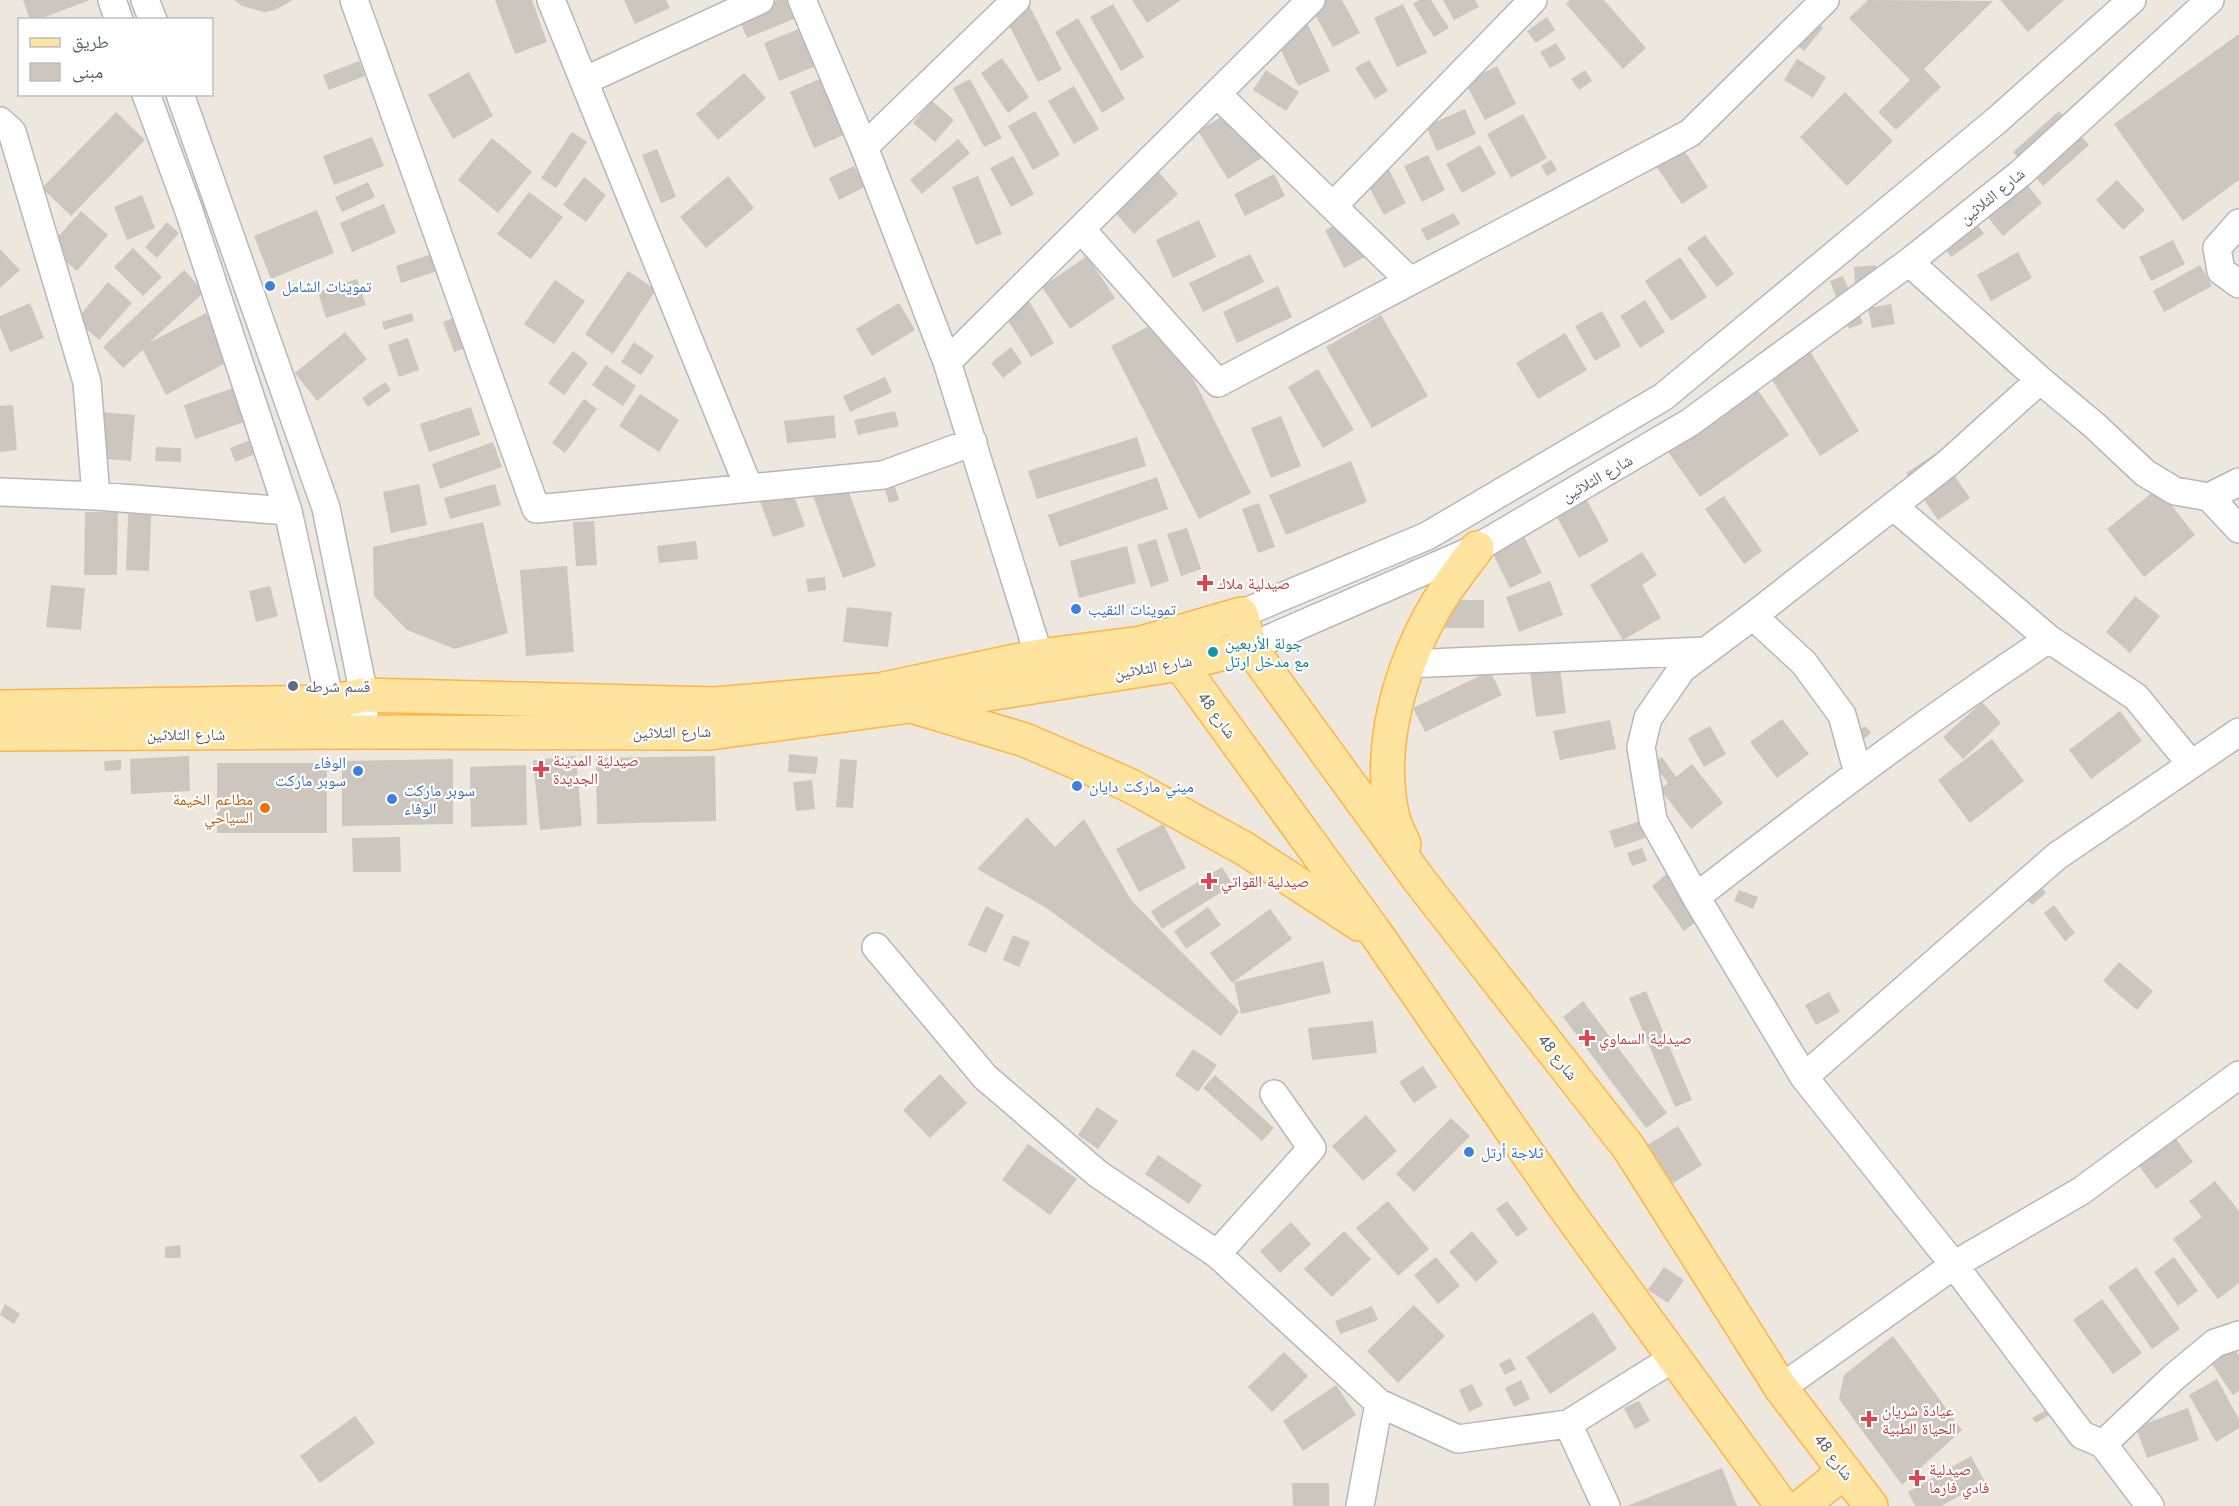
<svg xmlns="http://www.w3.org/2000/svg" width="2239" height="1506" font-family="Jost,'Noto Naskh Arabic',sans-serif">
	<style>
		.building { fill: #ccc6bf }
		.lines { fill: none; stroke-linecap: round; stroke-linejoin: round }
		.minor-casing { stroke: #b4b8bd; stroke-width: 30 }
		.major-casing { stroke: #ffb444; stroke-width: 36 }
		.minor { stroke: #fff; stroke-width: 27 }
		.major { stroke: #ffe4a0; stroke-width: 33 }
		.shop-dot { fill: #3f7fe0; stroke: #fff; stroke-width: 2 }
		.health-dot { fill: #e0444e; stroke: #fff; stroke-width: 2 }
		.culture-dot { fill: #0f9aa8; stroke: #fff; stroke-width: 2 }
		.service-dot { fill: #5c6f8a; stroke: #fff; stroke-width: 2 }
		.food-dot { fill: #e8710a; stroke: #fff; stroke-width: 2 }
		.labels { text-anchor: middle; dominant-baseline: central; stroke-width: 4.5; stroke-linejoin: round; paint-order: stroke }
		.street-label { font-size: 16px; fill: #575d61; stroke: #fff }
		.shop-label { font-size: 16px; fill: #366cbe; stroke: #fff; text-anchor: start }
		.health-label { font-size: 16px; fill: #be3a42; stroke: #fff; text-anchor: start }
		.culture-label { font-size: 16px; fill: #0d838f; stroke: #fff; text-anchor: start }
		.service-label { font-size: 16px; fill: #4e5e75; stroke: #fff; text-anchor: start }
		.food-label { font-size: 16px; fill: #c56008; stroke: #fff; text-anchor: end }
	</style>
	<rect width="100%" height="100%" fill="#ede7dd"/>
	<path class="building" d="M23 0H90L37 20H30Z
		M234 0H293L275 10 264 12 242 6Z
		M495 0H532L547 42 515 54Z
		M624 0H666L670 8 635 24Z
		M778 0H794L801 16 747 38 738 17Z
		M1132 0H1181L1147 23Z
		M1307 0H1342L1360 33 1333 47Z
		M1419 0H1431L1449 28 1434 37 1413 4Z
		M1443 0H1475L1479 7 1454 20Z
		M1570 0H1604L1646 48 1623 69 1566 4Z
		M1868 0 1993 1 1924 69 1941 87 1896 130 1878 112 1910 80 1849 18Z
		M2000 0H2064L2028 32Z
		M1113 4 1144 57 1121 71 1090 17Z
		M1403 4 1427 53 1397 67 1374 18Z
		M1030 7 1062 70 1038 82 1006 19Z
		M1303 14 1330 71 1298 86 1271 29Z
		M1547 17 1555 30 1536 43 1527 31Z
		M1809 17 1823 28 1804 51 1790 39Z
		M1078 18 1125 99 1102 113 1055 32Z
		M806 26 821 64 779 81 764 43Z
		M2239 34V180L2183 221 2114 124Z
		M1556 43 1566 59 1550 68 1540 52Z
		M1002 58 1029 97 1008 113 981 73Z
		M1797 59 1826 77 1813 98 1784 80Z
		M1369 60 1388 91 1375 99 1355 68Z
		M359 61 365 76 329 90 323 75Z
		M1497 66 1516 104 1485 120 1465 82Z
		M1266 70 1299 92 1286 111 1253 90Z
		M1585 70 1592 81 1579 90 1571 79Z
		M469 72 493 116 453 139 428 95Z
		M744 73 766 98 718 140 696 114Z
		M826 76 850 132 814 148 790 92Z
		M970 79 1002 138 984 147 953 88Z
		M1074 86 1099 129 1074 144 1048 101Z
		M1845 92 1893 141 1847 186 1800 137Z
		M932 101 954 120 935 142 913 123Z
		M1241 105 1270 153 1228 179 1198 131Z
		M1465 109 1476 134 1437 151 1426 126Z
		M1035 111 1060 155 1033 170 1008 126Z
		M2059 111 2089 145 2043 186 2013 152Z
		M116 112 145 140 71 216 42 188Z
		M1523 114 1547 158 1511 178 1487 134Z
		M572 132 587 142 556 188 541 178Z
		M1675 136 1708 187 1682 204 1648 154Z
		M372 137 384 166 334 185 323 156Z
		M492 138 532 172 498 213 458 180Z
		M958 139 970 153 922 194 910 180Z
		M1480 145 1496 174 1462 193 1446 164Z
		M657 149 676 197 661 203 642 155Z
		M1428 155 1445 190 1422 202 1404 166Z
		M1013 156 1034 194 1011 207 990 168Z
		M1148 160 1178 194 1134 234 1104 200Z
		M1551 160 1557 170 1547 176 1541 166Z
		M1385 162 1406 203 1384 215 1362 174Z
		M2011 165 2042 203 2003 236 1972 198Z
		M854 166 865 187 839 200 829 178Z
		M1274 174 1285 196 1245 216 1234 194Z
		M728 176 754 208 706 248 680 217Z
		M978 176 1002 234 976 245 952 187Z
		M584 177 606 195 586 222 563 205Z
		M2117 180 2145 210 2123 230 2096 200Z
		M368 182 375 197 342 212 335 197Z
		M529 192 563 217 531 259 497 234Z
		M142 195 155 228 127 240 114 207Z
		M384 204 396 233 352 252 340 223Z
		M317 210 334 253 271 279 254 236Z
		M81 211 108 235 77 271 49 247Z
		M1968 211 1984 234 1951 257 1935 233Z
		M1454 213 1460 224 1427 241 1421 229Z
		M1350 218 1369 255 1344 268 1325 230Z
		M1199 220 1216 257 1173 278 1156 240Z
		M167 222 179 233 157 258 145 247Z
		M1705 235 1734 274 1717 287 1687 248Z
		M2173 240 2185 264 2151 281 2139 257Z
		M133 248 162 277 143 296 114 267Z
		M0 249 20 270 0 288Z
		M2018 252 2032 278 1991 301 1977 275Z
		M435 253 440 270 401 283 396 266Z
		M1250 254 1264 282 1203 312 1189 283Z
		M1087 256 1115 298 1070 329 1042 287Z
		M1680 257 1707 297 1671 321 1645 281Z
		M1876 265 1878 297 1856 298 1854 267Z
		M2200 265 2212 286 2164 312 2153 291Z
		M184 270 204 292 149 343 206 313 231 360 166 395 143 350 123 368 103 347Z
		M628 271 656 290 613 354 585 334Z
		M1843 276 1863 323 1849 329 1830 281Z
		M357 279 366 305 326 318 318 292Z
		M555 280 585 301 554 344 524 324Z
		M108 282 132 303 99 340 76 320Z
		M1278 286 1292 317 1237 343 1223 312Z
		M1023 291 1054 343 1031 357 999 306Z
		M1645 300 1665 332 1640 348 1620 316Z
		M30 303 44 338 10 352 0 327V316Z
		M899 303 915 330 872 356 856 329Z
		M1891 304 1895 324 1872 328 1868 308Z
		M1602 311 1621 346 1595 361 1575 326Z
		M412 313 414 321 384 330 382 322Z
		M464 314 475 344 454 352 443 322Z
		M1381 315 1428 396 1372 428 1326 347Z
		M1163 319 1251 493 1199 519 1111 346Z
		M345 332 367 359 317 401 295 373Z
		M1565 333 1587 370 1538 399 1516 363Z
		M408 338 419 370 399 377 388 345Z
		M1803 340 1859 431 1820 456 1763 366Z
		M634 342 654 356 641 375 621 362Z
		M1011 347 1022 363 1003 378 991 363Z
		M573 351 588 363 564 395 548 383Z
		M606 365 636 386 623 406 592 385Z
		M1318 369 1354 430 1323 448 1288 387Z
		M885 377 892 392 850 412 843 396Z
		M1749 377 1789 435 1700 497 1659 439Z
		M385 382 391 390 368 407 362 398Z
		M239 386 250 420 195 439 184 405Z
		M640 394 679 420 659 452 619 426Z
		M584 399 597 409 565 453 552 443Z
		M13 405 17 450 0 452V406Z
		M471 407 480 435 429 452 420 424Z
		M895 411 899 426 858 435 854 420Z
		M101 412 135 415 131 461 97 458Z
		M834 415 836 438 787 443 784 421Z
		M1281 416 1301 466 1271 478 1251 428Z
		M263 435 268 449 235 462 230 448Z
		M1137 437 1146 466 1037 499 1028 471Z
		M493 442 502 467 440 489 432 464Z
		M156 447 181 448V462L155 461Z
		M1938 452 1970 498 1938 520 1906 473Z
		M1351 461 1367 502 1286 535 1269 495Z
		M1157 477 1168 509 1059 547 1048 515Z
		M844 479 876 566 843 578 811 491Z
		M893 480 899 500 889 503 883 483Z
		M419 484 427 525 391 533 383 492Z
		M495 484 501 505 450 519 444 498Z
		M1579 485 1609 541 1579 558 1549 502Z
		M2158 488 2195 535 2144 577 2107 529Z
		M792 490 805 526 773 537 760 501Z
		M129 494 152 495 149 571 126 570Z
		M1724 496 1762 551 1744 564 1705 509Z
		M1259 503 1275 547 1258 553 1242 509Z
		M85 512H118L117 575H84Z
		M594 521 597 565 576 566 573 522Z
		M483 522 508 633 455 649 407 630 374 596 373 547Z
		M1187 528 1201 569 1181 576 1167 534Z
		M1520 528 1542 573 1510 588 1488 544Z
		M1156 539 1169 581 1151 587 1137 545Z
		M696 541 698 559 659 563 657 546Z
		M1127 546 1136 583 1079 598 1070 561Z
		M1642 552 1657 575 1642 585 1661 618 1623 640 1590 585Z
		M567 566 574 652 526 656 520 570Z
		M825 577 826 590 808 592 806 579Z
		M1550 581 1563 615 1519 632 1506 597Z
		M51 585 85 588 81 630 46 627Z
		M270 586 278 616 256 622 249 591Z
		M2135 596 2160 616 2130 653 2106 632Z
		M1426 600H1484V628H1426Z
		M847 607 892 612 888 647 843 642Z
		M1558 654 1566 713 1536 717 1528 658Z
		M1490 671 1502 695 1425 732 1413 708Z
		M1982 702 2001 723 1963 759 1943 737Z
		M2120 711 2142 741 2091 779 2069 750Z
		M1782 719 1809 754 1777 778 1750 742Z
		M1610 720 1616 749 1560 760 1553 731Z
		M1710 726 1726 754 1704 767 1688 738Z
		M1865 726 1871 733 1861 741 1855 734Z
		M1992 739 2024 781 1970 823 1938 780Z
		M789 754 818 757 816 774 788 772Z
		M189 756 190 791 131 794 130 759Z
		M576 756 582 826 540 830 533 760Z
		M715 756 716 821 597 824 596 758Z
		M1662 757 1676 777 1692 764 1723 803 1691 829 1660 789 1668 783 1653 763Z
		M453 759V824L342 826V761Z
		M840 759 857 760 853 808 836 807Z
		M121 760V770L105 771 104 761Z
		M217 763H327V833H217Z
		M526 765 527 825 471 827 470 767Z
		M812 780 815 809 796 811 793 782Z
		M1027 817 1055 847 1084 819 1131 900 1239 1011 1221 1036 1045 907 977 869Z
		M1640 821 1645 838 1615 848 1609 831Z
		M1163 824 1186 868 1139 892 1116 849Z
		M400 837 401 872H353L352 838Z
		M1642 848 1647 861 1632 866 1627 853Z
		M1222 867 1233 885 1162 929 1151 911Z
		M1667 874 1700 919 1684 931 1652 886Z
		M2033 878 2046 893 2032 905 2019 890Z
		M1739 890 1758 897 1753 909 1734 901Z
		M2054 905 2075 933 2065 941 2044 913Z
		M986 906 1004 915 986 953 968 945Z
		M1208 907 1221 925 1186 949 1174 931Z
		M1270 909 1292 939 1232 983 1210 953Z
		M1013 935 1030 942 1019 967 1003 960Z
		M1323 961 1331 993 1241 1014 1234 982Z
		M2119 962 2153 991 2137 1010 2103 981Z
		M1646 991 1692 1100 1675 1107 1629 998Z
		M1829 992 1840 1012 1816 1025 1805 1005Z
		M1583 1001 1667 1113 1646 1128 1563 1017Z
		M1373 1021 1377 1053 1312 1060 1308 1028Z
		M1193 1049 1217 1065 1198 1092 1175 1075Z
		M1423 1066 1437 1087 1414 1103 1399 1082Z
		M940 1074 967 1103 930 1138 903 1110Z
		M1215 1075 1274 1128 1262 1141 1203 1088Z
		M1097 1107 1118 1121 1098 1149 1078 1135Z
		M1366 1115 1397 1151 1363 1181 1332 1146Z
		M1451 1118 1470 1136 1414 1192 1396 1174Z
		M2162 1120 2193 1162 2156 1189 2125 1147Z
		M1678 1126 1702 1165 1670 1185 1646 1146Z
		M1028 1144 1077 1179 1050 1215 1002 1180Z
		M1158 1155 1202 1185 1189 1204 1145 1174Z
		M2215 1181 2239 1211V1283L2218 1299 2173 1239 2202 1217 2189 1201Z
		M1388 1201 1429 1249 1398 1276 1356 1228Z
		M1507 1201 1528 1229 1517 1237 1496 1209Z
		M1291 1222 1311 1244 1280 1273 1260 1251Z
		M1344 1231 1371 1259 1332 1297 1304 1269Z
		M1472 1231 1498 1262 1476 1282 1449 1252Z
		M180 1245 181 1258H165V1247Z
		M1436 1257 1460 1286 1438 1304 1414 1275Z
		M2174 1257 2198 1291 2178 1306 2154 1272Z
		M1664 1267 1684 1280 1668 1303 1648 1290Z
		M2136 1267 2180 1329 2152 1349 2108 1287Z
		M2102 1299 2142 1353 2113 1374 2073 1320Z
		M5 1304 20 1314 14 1324 0 1315Z
		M1414 1305 1445 1336 1398 1383 1367 1351Z
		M1372 1306 1378 1320 1340 1334 1335 1321Z
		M1593 1312 1617 1349 1550 1394 1526 1357Z
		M1893 1336 1962 1430 1902 1485 1839 1399 1844 1375Z
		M2231 1344 2239 1355V1391L2233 1395 2209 1360Z
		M1284 1352 1308 1376 1272 1412 1248 1387Z
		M1510 1358 1516 1369 1505 1375 1499 1364Z
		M2217 1379 2239 1419V1428L2216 1442 2189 1395Z
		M1521 1380 1530 1399 1514 1407 1505 1388Z
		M1472 1384 1483 1405 1469 1412 1459 1390Z
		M1336 1385 1356 1415 1303 1451 1283 1421Z
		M1639 1401 1650 1421 1635 1429 1624 1408Z
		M2188 1408 2199 1440 2147 1458 2136 1427Z
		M2048 1409 2051 1414 2036 1423 2032 1418Z
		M355 1416 375 1443 320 1483 300 1456Z
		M1971 1456 1985 1482 1941 1506H1915L1908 1492Z
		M1722 1468 1737 1506H1627Z
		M1292 1483H1329V1506H1293Z"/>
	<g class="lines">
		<g class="minor-casing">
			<path id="minor" d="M112 0 119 20
				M145 0 153 20
				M354 0 536 509 883 475 973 442
				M551 0 749 488
				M802 0 864 147 947 362 1039 656
				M584 81 760 0
				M146 94 188 208 288 511 330 702 327 722
				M180 94 326 508 364 695V732
				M1217 94 1410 281
				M0 121 12 132 87 382 96 496
				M864 147 1016 0
				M1333 206 1533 0
				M2239 223 2217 248 2221 271 2239 284
				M1081 229 1218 383 1690 133 1825 0
				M1909 262 2040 380 2094 425 2145 473 2175 491 2209 497 2239 482
				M947 362 1311 0
				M2040 380 1948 463 1753 616 1682 669 1648 718 1641 747 1653 820 1696 897 1804 1077 1954 1265 2082 1435 2103 1444 2174 1377 2215 1343 2239 1335
				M0 492 96 496 288 511
				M2209 497 2239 529
				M1893 506 2049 639 2136 697 2191 764
				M1241 614 1427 536 1663 397 1996 121 2132 0
				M1753 616 1804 663 1842 715 1858 773
				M1250 647 1477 548 1689 423 1909 262 2021 173 2210 0
				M1408 664 1706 651
				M1696 897C1811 808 1927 719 2049 639
				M876 947 985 1077 1098 1174 1217 1254 1379 1403 1458 1439 1568 1424 1675 1357
				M1804 1077 2057 856 2239 732
				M1217 1254 1312 1148 1274 1094
				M1781 1388 1954 1265 2081 1191 2239 1075
				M1568 1424 1606 1506
				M2103 1444 2150 1506
				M1360 1506 1379 1403"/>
		</g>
		<g class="major-casing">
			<path id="major" d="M1164 655 1180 664 1377 935 1561 1202 1782 1506
				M0 707 330 702 364 695 714 704 879 690 1039 656 1141 643 1241 614 1250 647 1420 881 1629 1148 1781 1388 1871 1506
				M918 708 1025 740 1129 785 1245 849 1359 924
				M0 734 364 732 710 733 910 706 1180 664 1250 647
				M1404 844C1400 835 1395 827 1393 818 1376 747 1401 665 1437 604 1449 584 1464 566 1477 548
				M1802 1506 1845 1471"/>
		</g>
		<use href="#minor" class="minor"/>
		<use href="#major" class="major"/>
	</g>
	<g class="shop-dot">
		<circle cx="270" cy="286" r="6"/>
		<circle cx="1076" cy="609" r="6"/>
		<circle cx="358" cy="771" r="6"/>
		<circle cx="1077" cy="786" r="6"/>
		<circle cx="392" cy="799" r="6"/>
		<circle cx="1469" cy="1152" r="6"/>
	</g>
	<g class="health-dot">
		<path d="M1202 574h6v6h6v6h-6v6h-6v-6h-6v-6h6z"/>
		<path d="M538 760h6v6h6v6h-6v6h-6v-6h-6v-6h6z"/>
		<path d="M1206 872h6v6h6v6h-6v6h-6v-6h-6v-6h6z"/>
		<path d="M1584 1029h6v6h6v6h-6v6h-6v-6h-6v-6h6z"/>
		<path d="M1866 1410h6v6h6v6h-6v6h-6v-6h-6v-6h6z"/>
		<path d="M1914 1469h6v6h6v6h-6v6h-6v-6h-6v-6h6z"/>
	</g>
	<circle class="culture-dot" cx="1213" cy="652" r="6"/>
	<circle class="service-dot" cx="293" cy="686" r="6"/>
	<circle class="food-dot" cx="265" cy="808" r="6"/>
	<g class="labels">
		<g class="street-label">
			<text transform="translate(1992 196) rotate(-39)">شارع الثلاثين</text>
			<text transform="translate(1597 478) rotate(-30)">شارع الثلاثين</text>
			<text transform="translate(1153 667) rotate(-10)">شارع الثلاثين</text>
			<text transform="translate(1217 715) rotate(54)">شارع 48</text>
			<text transform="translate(672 732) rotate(-1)">شارع الثلاثين</text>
			<text x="186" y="734">شارع الثلاثين</text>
			<text transform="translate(1558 1057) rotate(52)">شارع 48</text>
			<text transform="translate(1834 1457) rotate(53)">شارع 48</text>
		</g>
		<g class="shop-label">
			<text x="282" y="286">تموينات الشامل</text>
			<text x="1088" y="609">تموينات النقيب</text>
			<text x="346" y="762" text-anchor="end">الوفاء<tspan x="346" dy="18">سوبر ماركت</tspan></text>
			<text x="1089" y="786">ميني ماركت دايان</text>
			<text x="404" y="790">سوبر ماركت<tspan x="404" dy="18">الوفاء</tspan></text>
			<text x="1481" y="1152">ثلاجة أرتل</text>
		</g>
		<g class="health-label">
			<text x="1217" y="583">صيدلية ملاك</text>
			<text x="553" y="760">صيدلية المدينة<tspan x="553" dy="18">الجديدة</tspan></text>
			<text x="1221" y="881">صيدلية القواتي</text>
			<text x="1599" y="1038">صيدلية السماوي</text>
			<text x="1882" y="1410">عيادة شريان<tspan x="1882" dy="18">الحياة الطبية</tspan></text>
			<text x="1929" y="1469">صيدلية<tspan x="1929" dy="18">فادي فارما</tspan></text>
		</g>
		<g class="culture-label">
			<text x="1225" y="643">جولة الأربعين<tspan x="1225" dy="18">مع مدخل ارتل</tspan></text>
		</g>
		<g class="service-label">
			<text x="305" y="686">قسم شرطه</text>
		</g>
		<g class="food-label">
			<text x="253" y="799">مطاعم الخيمة<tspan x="253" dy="18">السياحي</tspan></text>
		</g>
	</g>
	<rect x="18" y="18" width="195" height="78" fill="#ffffff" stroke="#bcbec0" stroke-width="1.5"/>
	<rect x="30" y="38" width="30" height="9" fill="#ffe4a0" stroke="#bcbec0" stroke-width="1.5"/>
	<text x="72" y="48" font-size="18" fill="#575d61">طريق</text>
	<rect x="30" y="63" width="30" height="18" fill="#ccc6bf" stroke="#bcbec0" stroke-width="1.5"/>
	<text x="72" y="78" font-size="18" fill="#575d61">مبنى</text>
</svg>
